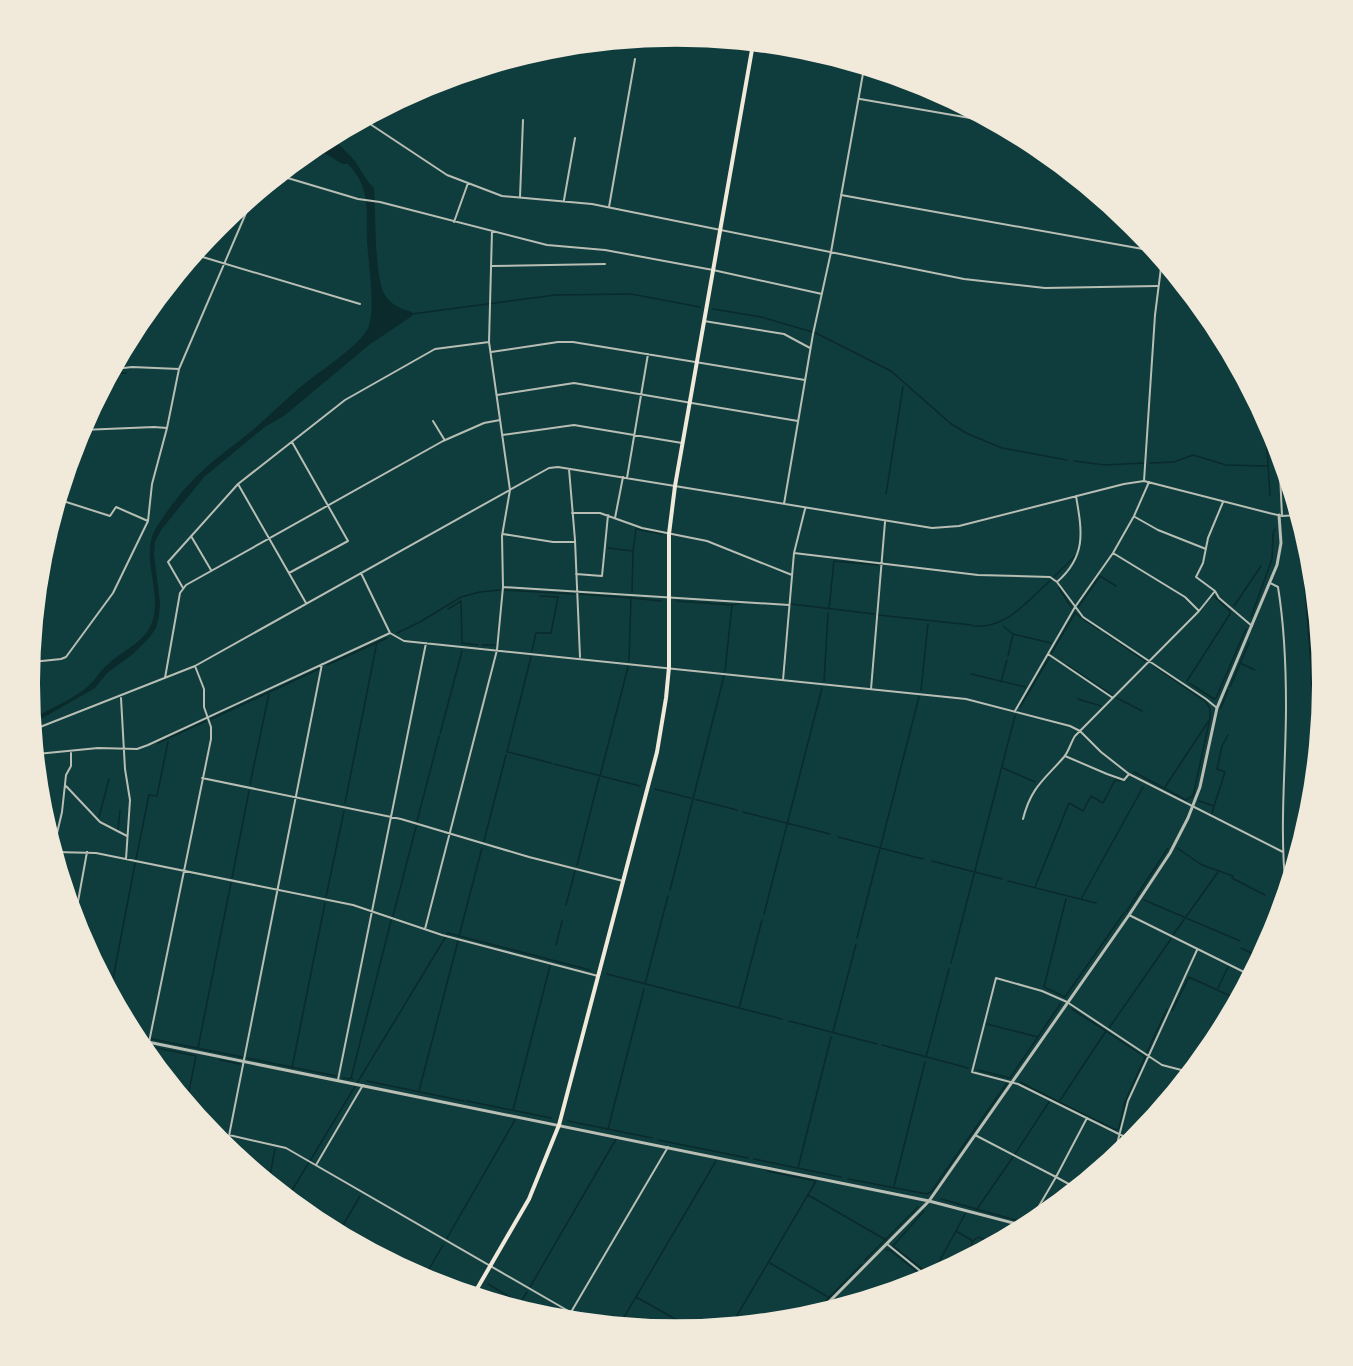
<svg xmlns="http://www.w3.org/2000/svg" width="1353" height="1366" font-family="Arial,sans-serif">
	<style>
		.water { fill: #0a2a2b }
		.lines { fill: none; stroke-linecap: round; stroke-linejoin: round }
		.stream { stroke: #0a2a2b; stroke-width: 1.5 }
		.river { stroke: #0a2a2b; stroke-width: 10 }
		.minor { stroke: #b8beb3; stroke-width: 2 }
		.tertiary { stroke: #b8beb3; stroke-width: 3 }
		.secondary { stroke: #f1e9da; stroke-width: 4 }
	</style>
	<rect width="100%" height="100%" fill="#0f3d3e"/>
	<path class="water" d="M332 138C339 145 347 152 354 160 361 169 365 180 374 188 376 212 374 278 385 295 391 305 402 309 412 312V316L369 345 284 416 266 426 204 477 161 530 155 542 154 554 160 603 159 616 156 628 149 638 133 654 107 673 95 688 34 723 33 718C50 709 70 700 85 689 94 682 99 672 107 665 131 643 156 641 155 600 154 575 142 547 158 525 169 508 183 489 198 475 215 458 236 444 254 429 269 416 283 402 298 389 314 375 358 347 367 330 377 313 368 262 367 240 366 208 371 189 348 164H343L328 154 333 146 327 140Z
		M1299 518 1311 557 1323 683 1313 783 1310 663Z"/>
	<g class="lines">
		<path class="stream" d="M713 309 761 317 816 333 891 371 950 423 966 433 1002 448 1067 460
			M412 314 555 295 631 294 700 307
			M112 373H126
			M1265 418 1270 495
			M1074 461 1105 465 1143 463
			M1150 463 1174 462 1193 455 1226 465 1267 466
			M886 494 903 387
			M608 548 633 551
			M1054 577 1076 555
			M1059 588 1071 607
			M505 590 574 594
			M632 592 633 551 636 529 662 534
			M579 594 631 598
			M677 601 732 605 725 671
			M791 604 874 614
			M732 605 739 604
			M1079 606 1100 576 1116 586
			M1234 606 1261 566
			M448 609 461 601 462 643 478 645
			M829 609 834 561 878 565
			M878 615 972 625
			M1251 617 1272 559 1273 534 1275 529
			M974 626C1007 629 1028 600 1051 580
			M1003 626 1013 634 1051 643
			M397 633 420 622 461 597 480 592 500 590
			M1105 633 1145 661
			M482 645H495
			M532 651 536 633H551L558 597 540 596
			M1051 654 1075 613 1099 630
			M1008 656 1013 634
			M629 661 631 598 661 601
			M1240 663 1255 670
			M327 665 387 638
			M1067 665 1112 695
			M971 674 1025 687
			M824 681 828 613
			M1187 681 1230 614V611L1214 596
			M1001 682 1007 660
			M1189 683 1214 699 1216 698 1246 629
			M1230 687 1249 643
			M921 690 928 624
			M1117 698 1142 711
			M1078 699 1101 706
			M1020 707 1049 658
			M1221 708 1228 690
			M211 719 319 669
			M440 734 462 651
			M158 743 206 721
			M507 752 531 657
			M508 752 551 763
			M554 764 640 786
			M1003 768 1035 782
			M1134 772 1186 800 1193 796 1210 718V709L1206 702 1153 665
			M600 776 628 667
			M250 784 269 694
			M1165 787 1210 719
			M655 789 737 810
			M1199 801 1214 806 1225 772 1217 769 1222 746 1228 735
			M345 803 377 642
			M743 812 830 834
			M1212 813 1214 806
			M99 817 109 779
			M417 821 439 737
			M118 830 120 810
			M838 837 923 859
			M484 841 506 755
			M1177 848 1202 865 1233 876 1232 878 1265 895
			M136 859 149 795 157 796 168 742
			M932 861 1002 879
			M577 865 599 778
			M232 878 249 791
			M1008 881 1096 903
			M1035 887 1069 803 1083 811 1091 796 1103 803 1115 780 1120 781
			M670 890 724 676
			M326 897 344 811
			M1066 899 1044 987 1065 997 1124 913
			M1081 899 1143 787
			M1144 900 1240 941
			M566 905 575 871
			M1126 912 1168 848
			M764 914 822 688
			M393 916 416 827
			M1173 935 1218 872
			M459 936 482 848
			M857 938 919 697
			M556 945 562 921
			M1241 948 1260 957
			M951 963 1015 716 1016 715
			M607 974 782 1019
			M645 984 668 896
			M1218 988 1228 967
			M111 989 135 864
			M739 1008 762 920
			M1231 1010 1235 1000
			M1172 1011 1189 977 1237 999
			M789 1021 877 1044
			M987 1024 1038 1037
			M1109 1028 1171 939
			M833 1032 856 944
			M135 1035 147 1038
			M152 1039 242 1057
			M882 1045 968 1068
			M152 1047 196 1056 187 1101
			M198 1048 231 883
			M1147 1052 1167 1009
			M926 1057 949 969
			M247 1058 336 1076
			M220 1060 240 1064
			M292 1068 325 903
			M978 1070 1010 1078 1061 1003
			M343 1078 350 1079
			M353 1079 351 1078 391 921
			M367 1081 464 1101
			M1020 1082 1059 1102 1106 1031 1072 1009
			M419 1091 458 941
			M467 1101 551 1118
			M1059 1102 1116 1130 1119 1128 1125 1102 1145 1057 1106 1031
			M513 1110 550 966
			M568 1121 652 1138
			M608 1129 644 989
			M658 1140 748 1158
			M1015 1154 1049 1102
			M754 1159 841 1177
			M798 1168 831 1037
			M848 1179 927 1194 931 1192 1007 1083
			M269 1181 275 1149
			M894 1186 925 1062
			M808 1195 886 1240
			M288 1197 448 933 590 970
			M941 1199 1026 1223
			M977 1209 1013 1157
			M924 1211 893 1246 931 1276 956 1231 973 1241 978 1237 994 1243
			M956 1231 965 1214
			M339 1232 360 1196
			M447 1238 515 1120
			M886 1250H890L926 1279
			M970 1256 972 1242
			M865 1260 918 1207
			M770 1263 828 1297
			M424 1278 443 1245
			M488 1284 520 1303
			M530 1287 616 1139
			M636 1297 677 1320
			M518 1307 527 1292
			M813 1314 862 1264
			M679 1321 692 1328
			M620 1324 716 1161
			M732 1324 816 1181 767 1171"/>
		<path class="river" d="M320 144 342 158"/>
		<path class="minor" d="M860 99 993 122
			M364 120 447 175 502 196 592 204 964 279 1045 288 1157 286
			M281 176 358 199 380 202 547 245 605 250 713 270 822 294
			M841 195 1154 251
			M520 197 523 120
			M564 200 575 138
			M609 207 635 59
			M454 222 468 183
			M196 255 360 304
			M492 266 605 264
			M704 321 784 334 810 348
			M491 352 558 342H573L805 380
			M115 369 132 367 179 369
			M497 395 574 383 798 421
			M433 421 444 439
			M82 430 154 427 167 428
			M502 435 574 425 682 443
			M1279 452 1282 516
			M569 469 575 540 580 657
			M627 478 648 354
			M1144 481 1155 315 1162 260
			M238 484 306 603
			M60 500 110 516 116 507 148 521
			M784 504 813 334 831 252 864 68
			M572 513H600L642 528 707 541 792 575
			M1135 517 1158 530 1206 549
			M615 518 623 477
			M503 534 553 542H574
			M191 536 211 570
			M794 553 978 575 1050 577 1057 582 1083 617 1206 699 1217 708
			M1113 553 1185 597 1199 611
			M289 573 348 541 292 442
			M361 573 390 633 404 641 966 699 1070 726 1080 731 1101 752 1129 774 1283 852
			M576 574 602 576 608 515
			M1057 582C1087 556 1082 531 1076 496
			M1270 583 1278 587C1284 624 1286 668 1286 706 1286 767 1279 829 1286 890
			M503 587 789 605
			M183 588 168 562 238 484 345 400 435 349 489 342
			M1215 591 1196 577 1203 563 1208 538 1223 502
			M1048 654 1113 698
			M32 662 61 659 66 657 113 593 148 521 152 484 167 428 179 369 252 199
			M165 678 180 593 186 585 443 441 484 423 500 420
			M783 680 794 553 805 509
			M871 689 885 522
			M121 698 125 769 130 800 126 859
			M1015 711 1075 607 1113 553 1134 516 1149 482
			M35 729 195 666 549 468 558 467 932 528 959 526 1124 484 1144 481 1269 513 1282 516 1298 515
			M37 754 98 748 137 749 148 745 390 633
			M1065 756 1107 774 1124 780 1129 774
			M202 778 401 819 529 857 623 881
			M66 786 100 822 127 836
			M1023 819C1031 787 1044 780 1064 757 1069 751 1071 742 1075 736L1199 611 1215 591 1219 598 1252 626
			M54 846 62 812 66 775 71 766V753
			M55 852 96 853 353 905 442 935 598 976
			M1129 915 1250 975
			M75 918 87 852
			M425 929 497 650 503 587 502 536 510 490 489 342 492 231
			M147 1052 211 739V727L204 707V689L195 666
			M338 1080 426 643
			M229 1135 286 1148 584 1320
			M975 1135 1056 1177 1028 1225
			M1133 1141 1018 1084 972 1072 996 978 1042 991 1067 1002 1162 1065 1189 1072
			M227 1146 322 664
			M1114 1156 1128 1101 1197 950
			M316 1165 363 1085
			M1076 1188 1056 1177 1087 1118
			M887 1244 929 1278
			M567 1319 668 1147"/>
		<path class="tertiary" d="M138 1040 929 1201 1025 1226
			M819 1312 929 1201 1129 915 1170 853 1188 818 1200 787 1217 708 1277 565 1281 543 1279 515"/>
		<path class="secondary" d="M474 1294 529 1199 559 1125 657 752 666 698 669 667V534L675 486 753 44"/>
	</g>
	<path d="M0 0H1353V1366H0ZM40 683a636 636 0 1 1 1272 0a636 636 0 1 1-1272 0Z" fill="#f1e9da" fill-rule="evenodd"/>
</svg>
